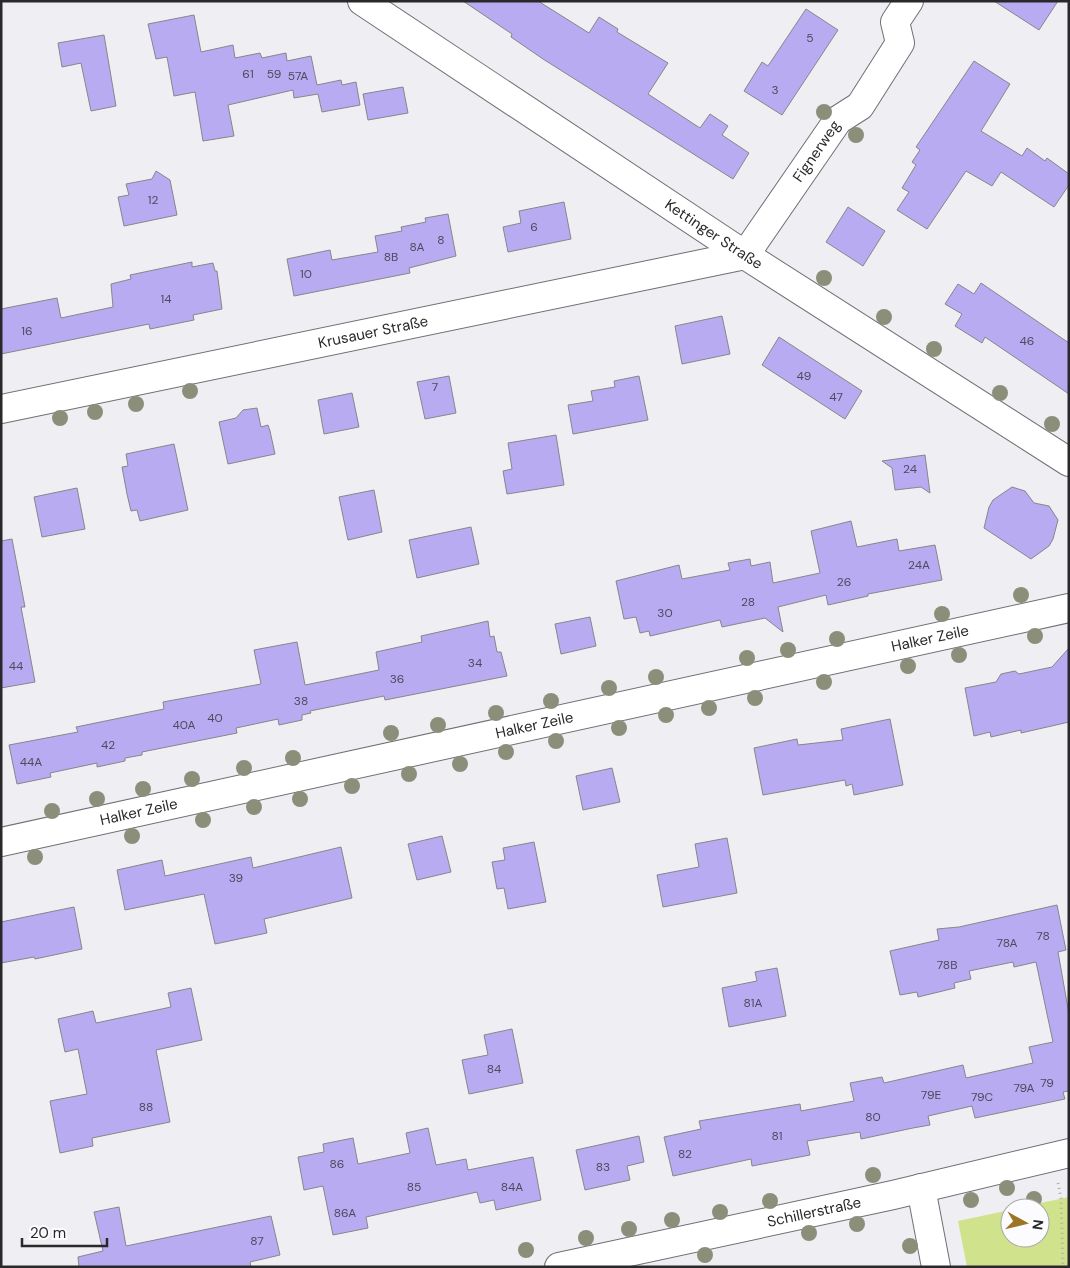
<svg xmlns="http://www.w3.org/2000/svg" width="1070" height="1268" font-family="'DM Sans',sans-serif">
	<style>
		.green { fill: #d1e28d }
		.building { fill: #b9abf1; stroke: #87868a }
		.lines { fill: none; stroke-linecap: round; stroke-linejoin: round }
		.minor-casing { stroke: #707074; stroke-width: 30 }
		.path { stroke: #aeaeb1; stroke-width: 3; stroke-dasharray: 1 4; stroke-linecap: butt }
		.minor { stroke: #fff; stroke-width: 28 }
		.tree { fill: #8b8f7a }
		.labels { text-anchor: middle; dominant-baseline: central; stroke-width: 4; stroke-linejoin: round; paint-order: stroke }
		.number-label { font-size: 12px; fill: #4d4a5c }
		.street-label { font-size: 15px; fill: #29292b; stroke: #fcfcff }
	</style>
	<rect width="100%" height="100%" fill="#efeef2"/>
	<path class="green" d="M1069 1197V1267H967L958 1221 1010 1210V1238H1040V1208H1017Z"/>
	<path class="building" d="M463 1H538L589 33 599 17 618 29 617 32 668 63 648 94 700 128 710 114 728 126 722 135 749 153 733 179 543 59 511 37 512 34Z
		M994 1H1058L1039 30Z
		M806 9 838 30 782 115 744 91 762 62 768 66Z
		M194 15 201 52 233 45 235 58 260 53 262 58 286 53 287 61 311 56 317 85 341 80 342 85 356 82 360 105 322 112 318 94 294 98 293 90 228 105 234 136 203 141 195 92 174 96 167 57 156 59 148 24Z
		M104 35 116 106 91 111 81 63 62 67 58 43Z
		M974 61 1010 84 981 131 1022 156 1027 148 1045 161 1047 158 1069 174V185L1054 207 1001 172 992 186 966 171 927 229 897 210 909 192 902 188 916 165 912 162 920 150 916 147Z
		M403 87 408 113 368 120 363 94Z
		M156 171 170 180 177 215 124 226 118 197 129 195 126 184 152 179Z
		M564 202 571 239 508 252 503 227 521 223 519 211Z
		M848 207 885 231 863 266 826 242Z
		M448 214 456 256 409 268 410 273 294 296 287 259 330 250 332 260 378 252 375 236 402 231 401 227 426 222 425 218Z
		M192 262V267L213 263 215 271H217L222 309 193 315 194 320 150 329 149 324 1 354V309L57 298 61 318 113 307 111 284 131 279 130 275Z
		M981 283 1069 343V394L985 337 982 343 955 326 962 314 945 304 958 284 974 294Z
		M722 316 730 354 682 364 675 326Z
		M779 337 862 391 845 419 762 365Z
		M449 376 456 413 425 419 417 382Z
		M639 376 648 420 573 434 568 405 593 401 591 391 615 387 614 381Z
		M352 393 359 427 324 434 318 400Z
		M257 408 261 427 268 425 270 431 275 454 228 464 219 422 236 418 243 410Z
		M556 435 564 485 507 494 503 471 512 469 508 443Z
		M174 444 188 510 140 521 137 510 131 511 127 494 122 467 128 466 126 454Z
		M925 455 930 493 921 487 895 490 892 468 882 461Z
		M1012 487 1025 491 1034 503 1049 506 1058 520 1053 539 1049 546 1031 559 984 528 989 507 993 500Z
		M77 488 85 529 42 537 34 497Z
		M374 490 382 532 348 540 339 497Z
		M851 521 857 547 897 539 899 551 935 545 942 580 868 594V596L828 605 826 595 778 607 783 632 765 618 722 627 720 620 650 636 649 631 640 633 636 617 624 619 616 581 679 565 682 579 730 570 728 563 750 559 751 566 770 562 773 583 820 573 811 531Z
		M471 527 479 564 417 578 409 540Z
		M12 539 25 607H21L35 682 1 688V541Z
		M590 617 596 646 561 654 555 624Z
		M488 621 490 637 494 636 497 652H501L507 676 385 700 384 696 310 711 311 713 302 715V720L279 725 278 719 236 728 237 733 142 752V755L125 758V761L97 767V763L50 773 51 777 17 784 9 745 78 732 76 727 164 709 163 702 261 684 254 650 297 642 305 685 379 670 376 652 422 642 421 636Z
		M1069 648V722L1021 733V730L991 737 990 732 974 736 965 688 996 682 1001 674 1015 671 1019 674 1052 667Z
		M890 719 903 785 854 795 852 784 846 786 845 780 763 795 754 748 797 739 798 745 843 740 841 729Z
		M612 768 620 802 583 810 576 776Z
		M442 836 451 872 417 880 408 844Z
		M727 838 737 893 663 907 657 875 699 867 695 844Z
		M534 842 546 902 508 909 504 888 497 889 492 862 505 860 503 848Z
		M341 847 352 898 264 919 267 933 215 944 204 894 125 910 117 870 162 860 165 876 251 857 253 868Z
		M1057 905 1066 950 1058 952 1069 1014V1091L1063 1092 1065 1099 975 1118 972 1106 928 1116 930 1125 913 1128 861 1139 860 1132 807 1141 810 1155 752 1166 751 1159 673 1176 664 1137 701 1129 699 1121 800 1104 801 1111 854 1101 850 1083 882 1077 884 1083 963 1065 966 1078 1033 1063 1029 1047 1053 1042 1036 962 1014 967 1013 962 969 971 971 979 954 983 955 988 918 997 917 992 900 995 890 951 939 940 937 929 959 927Z
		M74 907 82 949 35 959 34 957 1 963V922Z
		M777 968 786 1016 729 1027 722 988 757 981 755 972Z
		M191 988 202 1040 156 1050 170 1122 92 1138 93 1146 60 1153 50 1101 87 1094 78 1049 65 1052 58 1019 93 1011 96 1023 171 1007 168 993Z
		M512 1029 523 1083 469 1094 462 1060 488 1055 484 1035Z
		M428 1128 436 1165 466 1159 468 1170 533 1157 541 1200 496 1210 494 1200 480 1203 477 1192 366 1217 368 1228 333 1235 323 1186 304 1190 298 1157 324 1152 323 1144 353 1138 358 1164 410 1153 406 1133Z
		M639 1136 644 1162 627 1166 630 1180 585 1190 576 1150Z
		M119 1207 126 1246 271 1216 280 1255 250 1262 251 1267H79L78 1257 103 1251 94 1212Z"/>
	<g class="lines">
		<g class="minor-casing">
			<g id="minor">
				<path id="s1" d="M362 1 745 255 1069 462"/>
				<path id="s2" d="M745 255 838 120 860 106 900 43 895 22 909 1"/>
				<path id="s3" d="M1 409 745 255"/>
				<path id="s4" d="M1 842 1069 608"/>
				<path d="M921 1188 936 1267"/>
				<path id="s5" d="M559 1267 893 1195 1069 1153"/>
			</g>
		</g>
		<path class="path" d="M1058 1183 1061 1198 1063 1267"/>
		<use href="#minor" class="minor"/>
	</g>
	<g class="tree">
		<circle cx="824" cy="112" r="8"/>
		<circle cx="856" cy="135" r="8"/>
		<circle cx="824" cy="278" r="8"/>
		<circle cx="884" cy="317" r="8"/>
		<circle cx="934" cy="349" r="8"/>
		<circle cx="190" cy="391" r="8"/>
		<circle cx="1000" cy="393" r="8"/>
		<circle cx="136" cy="404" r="8"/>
		<circle cx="95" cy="412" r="8"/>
		<circle cx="60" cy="418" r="8"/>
		<circle cx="1052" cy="424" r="8"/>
		<circle cx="1021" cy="595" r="8"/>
		<circle cx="942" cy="614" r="8"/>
		<circle cx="1035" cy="636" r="8"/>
		<circle cx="837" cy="639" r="8"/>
		<circle cx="788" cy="650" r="8"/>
		<circle cx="959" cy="655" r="8"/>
		<circle cx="747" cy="658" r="8"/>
		<circle cx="908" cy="666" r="8"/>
		<circle cx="656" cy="677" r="8"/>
		<circle cx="824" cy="682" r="8"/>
		<circle cx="609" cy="688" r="8"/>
		<circle cx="755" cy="698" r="8"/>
		<circle cx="551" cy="701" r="8"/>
		<circle cx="709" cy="708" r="8"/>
		<circle cx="496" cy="713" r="8"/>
		<circle cx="666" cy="715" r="8"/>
		<circle cx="438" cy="725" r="8"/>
		<circle cx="619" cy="728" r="8"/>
		<circle cx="391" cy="733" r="8"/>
		<circle cx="556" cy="741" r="8"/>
		<circle cx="506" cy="752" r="8"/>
		<circle cx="293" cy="758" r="8"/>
		<circle cx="460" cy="764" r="8"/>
		<circle cx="244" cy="768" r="8"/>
		<circle cx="409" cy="774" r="8"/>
		<circle cx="192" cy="779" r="8"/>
		<circle cx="352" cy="786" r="8"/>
		<circle cx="143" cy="789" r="8"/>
		<circle cx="97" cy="799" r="8"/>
		<circle cx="300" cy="799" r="8"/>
		<circle cx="254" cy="807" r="8"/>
		<circle cx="52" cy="811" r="8"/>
		<circle cx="203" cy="820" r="8"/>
		<circle cx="132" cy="836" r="8"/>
		<circle cx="35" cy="857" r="8"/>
		<circle cx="873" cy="1175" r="8"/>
		<circle cx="1007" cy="1188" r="8"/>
		<circle cx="1034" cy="1199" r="8"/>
		<circle cx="971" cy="1200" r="8"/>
		<circle cx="770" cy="1201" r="8"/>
		<circle cx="720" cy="1212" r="8"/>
		<circle cx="672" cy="1220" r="8"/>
		<circle cx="857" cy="1224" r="8"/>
		<circle cx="629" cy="1229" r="8"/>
		<circle cx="809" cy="1233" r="8"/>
		<circle cx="586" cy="1238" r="8"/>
		<circle cx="910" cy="1246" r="8"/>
		<circle cx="526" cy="1250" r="8"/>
		<circle cx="705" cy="1255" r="8"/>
	</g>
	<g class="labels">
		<g class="number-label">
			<text x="810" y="38">5</text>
			<text x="248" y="74">61</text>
			<text x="274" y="74">59</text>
			<text x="298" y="76">57A</text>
			<text x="775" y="90">3</text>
			<text x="153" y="200">12</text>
			<text x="534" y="227">6</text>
			<text x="441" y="240">8</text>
			<text x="417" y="247">8A</text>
			<text x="391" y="257">8B</text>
			<text x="306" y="274">10</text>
			<text x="166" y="299">14</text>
			<text x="27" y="331">16</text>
			<text x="1027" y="341">46</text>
			<text x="804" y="376">49</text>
			<text x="435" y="387">7</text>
			<text x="836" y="397">47</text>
			<text x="910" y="469">24</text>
			<text x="919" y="565">24A</text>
			<text x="844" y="582">26</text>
			<text x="748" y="602">28</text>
			<text x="665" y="613">30</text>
			<text x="475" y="663">34</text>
			<text x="16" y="666">44</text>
			<text x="397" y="679">36</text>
			<text x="301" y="701">38</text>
			<text x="215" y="718">40</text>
			<text x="184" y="725">40A</text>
			<text x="108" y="745">42</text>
			<text x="31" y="762">44A</text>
			<text x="236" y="878">39</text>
			<text x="1043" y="936">78</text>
			<text x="1007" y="943">78A</text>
			<text x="947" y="965">78B</text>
			<text x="753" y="1003">81A</text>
			<text x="494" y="1069">84</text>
			<text x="1047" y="1083">79</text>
			<text x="1024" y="1088">79A</text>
			<text x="931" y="1095">79E</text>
			<text x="982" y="1097">79C</text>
			<text x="146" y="1107">88</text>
			<text x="873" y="1117">80</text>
			<text x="777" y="1136">81</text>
			<text x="685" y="1154">82</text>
			<text x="337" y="1164">86</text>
			<text x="603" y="1167">83</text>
			<text x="414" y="1187">85</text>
			<text x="512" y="1187">84A</text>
			<text x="345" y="1213">86A</text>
			<text x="257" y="1241">87</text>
		</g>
		<g class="street-label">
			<text stroke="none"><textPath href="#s2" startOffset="126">Fignerweg</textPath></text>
			<text stroke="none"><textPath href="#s1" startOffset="422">Kettinger Straße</textPath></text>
			<text stroke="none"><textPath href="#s3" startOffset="380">Krusauer Straße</textPath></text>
			<text stroke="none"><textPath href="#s4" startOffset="951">Halker Zeile</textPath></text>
			<text stroke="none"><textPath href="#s4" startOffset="546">Halker Zeile</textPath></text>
			<text stroke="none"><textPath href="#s4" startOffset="141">Halker Zeile</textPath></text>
			<text stroke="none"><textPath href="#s5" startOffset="261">Schillerstraße</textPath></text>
		</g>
	</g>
	<rect width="1070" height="1268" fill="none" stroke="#29292b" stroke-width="5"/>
	<g transform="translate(1025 1223) rotate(98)"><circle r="24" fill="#fcfcff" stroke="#a8a8aa"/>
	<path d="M0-4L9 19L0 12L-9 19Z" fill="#9e7524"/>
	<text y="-8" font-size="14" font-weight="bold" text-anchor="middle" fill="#29292b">N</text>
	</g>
	<path d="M22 1238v8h85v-8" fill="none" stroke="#29292b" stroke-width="2.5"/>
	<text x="30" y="1238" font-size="15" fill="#29292b" stroke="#fcfcff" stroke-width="4" paint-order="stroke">20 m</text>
</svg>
